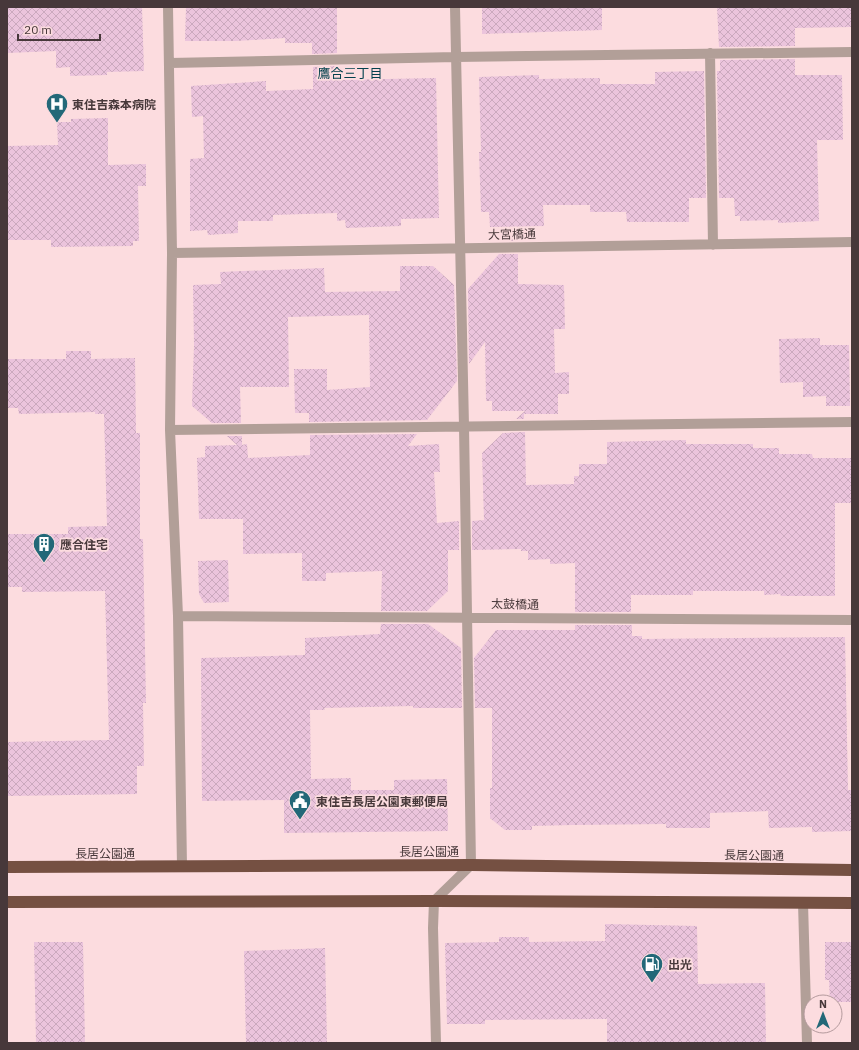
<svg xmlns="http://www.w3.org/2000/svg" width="859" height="1050" font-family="'IBM Plex Sans','Noto Sans JP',sans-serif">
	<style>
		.building { fill: url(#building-cross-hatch) }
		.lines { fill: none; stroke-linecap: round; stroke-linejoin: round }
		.minor { stroke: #b29f98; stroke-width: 10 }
		.highway { stroke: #755042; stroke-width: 12 }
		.labels { text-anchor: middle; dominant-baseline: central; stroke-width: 3.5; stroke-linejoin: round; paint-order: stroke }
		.poi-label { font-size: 12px; font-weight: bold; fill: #47383a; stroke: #fcdcdf; text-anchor: start }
		.street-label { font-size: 12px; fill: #47383a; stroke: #fcdcdf }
		.neighbourhood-label { font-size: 13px; fill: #02404d; stroke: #fcdcdf }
	</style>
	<defs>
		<pattern id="building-cross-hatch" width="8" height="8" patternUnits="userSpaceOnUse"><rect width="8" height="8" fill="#ebc4dc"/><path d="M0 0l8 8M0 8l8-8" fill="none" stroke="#cba9be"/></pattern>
	</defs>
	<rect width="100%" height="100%" fill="#fcdcdf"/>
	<path class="building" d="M7 7H142L144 71 107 72V75L70 76V67L56 68V51L7 53Z
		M186 7H337V53L312 54V43H285V38L236 41H185Z
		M482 7H602V30L482 34Z
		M717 7H852V27L795 28V46L719 47Z
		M795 59V75H842L843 140H817L819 221 778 223V220L740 221V216H735L734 198H719L717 71H720V60Z
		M337 66 338 80 436 78 439 218 401 219V226L346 228 345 220 337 221V213L273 215V221H238V233L208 235 207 230 190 231V159L204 158 203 116 192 117 191 86 266 81V91L313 89V67Z
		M704 71 706 198H689V222H627L626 212H590V205H543L544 226 490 227 489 212H481L479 152H481L479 77 539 75V79L600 78V84H655V72Z
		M108 118V165L146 164V186H138L139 241H133V246L51 247V240H7V146L58 145 57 122H71V119Z
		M518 233V241H510Z
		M499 254H518V284L564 285 565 329H554L555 373 569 372V394H558V414H524V419H516L525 411H492V401H486L485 342 469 364 468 289Z
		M400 266H433L454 285 457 381 427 420 309 422V413H295L294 369H327V390L370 387 369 315 288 317 289 387H240L241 423H212L192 406 194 345 193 285 221 284 220 272 324 268 325 292 400 291Z
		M820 338V345H849L850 406H826V396L803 397V382L780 383 779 339Z
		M66 351H91V359L135 358 136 433H140V539H143L146 703H143L144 766H137V794L7 796V742L109 740 105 591 22 592V587H7V534H68V527L107 526 104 414H95V412L19 414 18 408H7V359H66Z
		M525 432 526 485 574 484V476H579V464H607V442L686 440V444H753V448H779V454H812L813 458H852V503H835V596H781L780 594 764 595V591H693V595H631V612H575V563L550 564V559L528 560V551H521V549L472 550V521L484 520 482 453 503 433Z
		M417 434 408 446 439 444 440 472H434L437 523 459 521V550H448V591L427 611H381L382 571 326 573V581H302V553L243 554V519H199L197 458 205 457V446L237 445 227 436H242V445L247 444 248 458 310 455V435Z
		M228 560 229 602 204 603 199 594 198 561Z
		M381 624H428L461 648 462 708H413V706L324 708 325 710H310L311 779 351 778V790H394V780L447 779 448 831 284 833V800L202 801 201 658 305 655V638L380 634Z
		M575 625H632V636H642V639L845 637 848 790H851V831L812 832V827L769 828 768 811 710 813V828H666V824L573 825 532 826V830H505L490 818V788H492V708H475L474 658 496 630H575Z
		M605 924 697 926 698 984 765 983 766 1043H607V1019L485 1020V1024H447L445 943 499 942V937H529V942L605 941Z
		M34 942H83L85 1043H36Z
		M825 942H852V1002H830L829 980H825Z
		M325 948 327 1043H246L244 951Z"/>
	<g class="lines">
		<path class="minor" d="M168 7 172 253 170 430 178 616 182 866
			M710 53 713 245
			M170 63 456 57 852 52
			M172 253 852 242
			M170 430 852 422
			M178 616 852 620
			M803 903 807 1043
			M436 1043 433 928 434 901 471 865 464 426 455 7"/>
		<path class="highway" d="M7 867 471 865 852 870
			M7 902 434 901 852 903"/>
	</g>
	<defs>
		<g id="hospital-pin" transform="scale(1.15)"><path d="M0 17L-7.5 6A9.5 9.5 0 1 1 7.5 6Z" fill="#236878" stroke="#fcdcdf"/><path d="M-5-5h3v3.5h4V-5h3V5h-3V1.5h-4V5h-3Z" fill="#fff"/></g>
		<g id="building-pin" transform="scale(1.15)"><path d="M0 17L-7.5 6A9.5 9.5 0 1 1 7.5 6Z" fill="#236878" stroke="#fcdcdf"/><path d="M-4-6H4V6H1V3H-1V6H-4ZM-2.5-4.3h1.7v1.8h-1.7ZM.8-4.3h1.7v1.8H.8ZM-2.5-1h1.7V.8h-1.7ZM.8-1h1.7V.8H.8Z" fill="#fff"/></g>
		<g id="civic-pin" transform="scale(1.15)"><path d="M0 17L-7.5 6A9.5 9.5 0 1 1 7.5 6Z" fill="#236878" stroke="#fcdcdf"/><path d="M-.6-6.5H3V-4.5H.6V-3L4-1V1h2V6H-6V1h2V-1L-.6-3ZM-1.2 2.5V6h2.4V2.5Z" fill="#fff"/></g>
		<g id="fuel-pin" transform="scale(1.15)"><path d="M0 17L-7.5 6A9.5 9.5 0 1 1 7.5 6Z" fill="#236878" stroke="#fcdcdf"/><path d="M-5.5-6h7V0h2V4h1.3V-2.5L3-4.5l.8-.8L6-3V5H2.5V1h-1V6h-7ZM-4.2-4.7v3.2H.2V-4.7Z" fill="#fff"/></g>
	</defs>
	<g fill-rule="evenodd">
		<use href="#hospital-pin" x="57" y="104"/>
		<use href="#building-pin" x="44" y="544"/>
		<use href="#civic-pin" x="300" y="801"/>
		<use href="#fuel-pin" x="652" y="964"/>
	</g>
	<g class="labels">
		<g class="poi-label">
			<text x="72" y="104">東住吉森本病院</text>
			<text x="60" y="544">應合住宅</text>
			<text x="316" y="801">東住吉長居公園東郵便局</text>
			<text x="668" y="964">出光</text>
		</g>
		<g class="street-label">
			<text transform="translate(512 234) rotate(-1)">大宮橋通</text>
			<text transform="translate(515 604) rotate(1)">太鼓橋通</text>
			<text x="429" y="851">長居公園通</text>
			<text x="105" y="853">長居公園通</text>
			<text transform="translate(754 855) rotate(1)">長居公園通</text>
		</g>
		<g class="neighbourhood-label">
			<text x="350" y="73">鷹合三丁目</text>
		</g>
	</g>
	<rect width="859" height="1050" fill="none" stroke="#47383a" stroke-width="16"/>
	<g transform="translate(823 1014)"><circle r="19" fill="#fcdcdf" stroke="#b49a9d"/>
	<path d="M0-3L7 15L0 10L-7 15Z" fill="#236878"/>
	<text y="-6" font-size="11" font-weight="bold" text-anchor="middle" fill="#47383a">N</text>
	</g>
	<path d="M18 34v6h82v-6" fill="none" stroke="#47383a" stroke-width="2"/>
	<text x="24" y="34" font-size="12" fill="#47383a" stroke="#fcdcdf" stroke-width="3" paint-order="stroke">20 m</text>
</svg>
